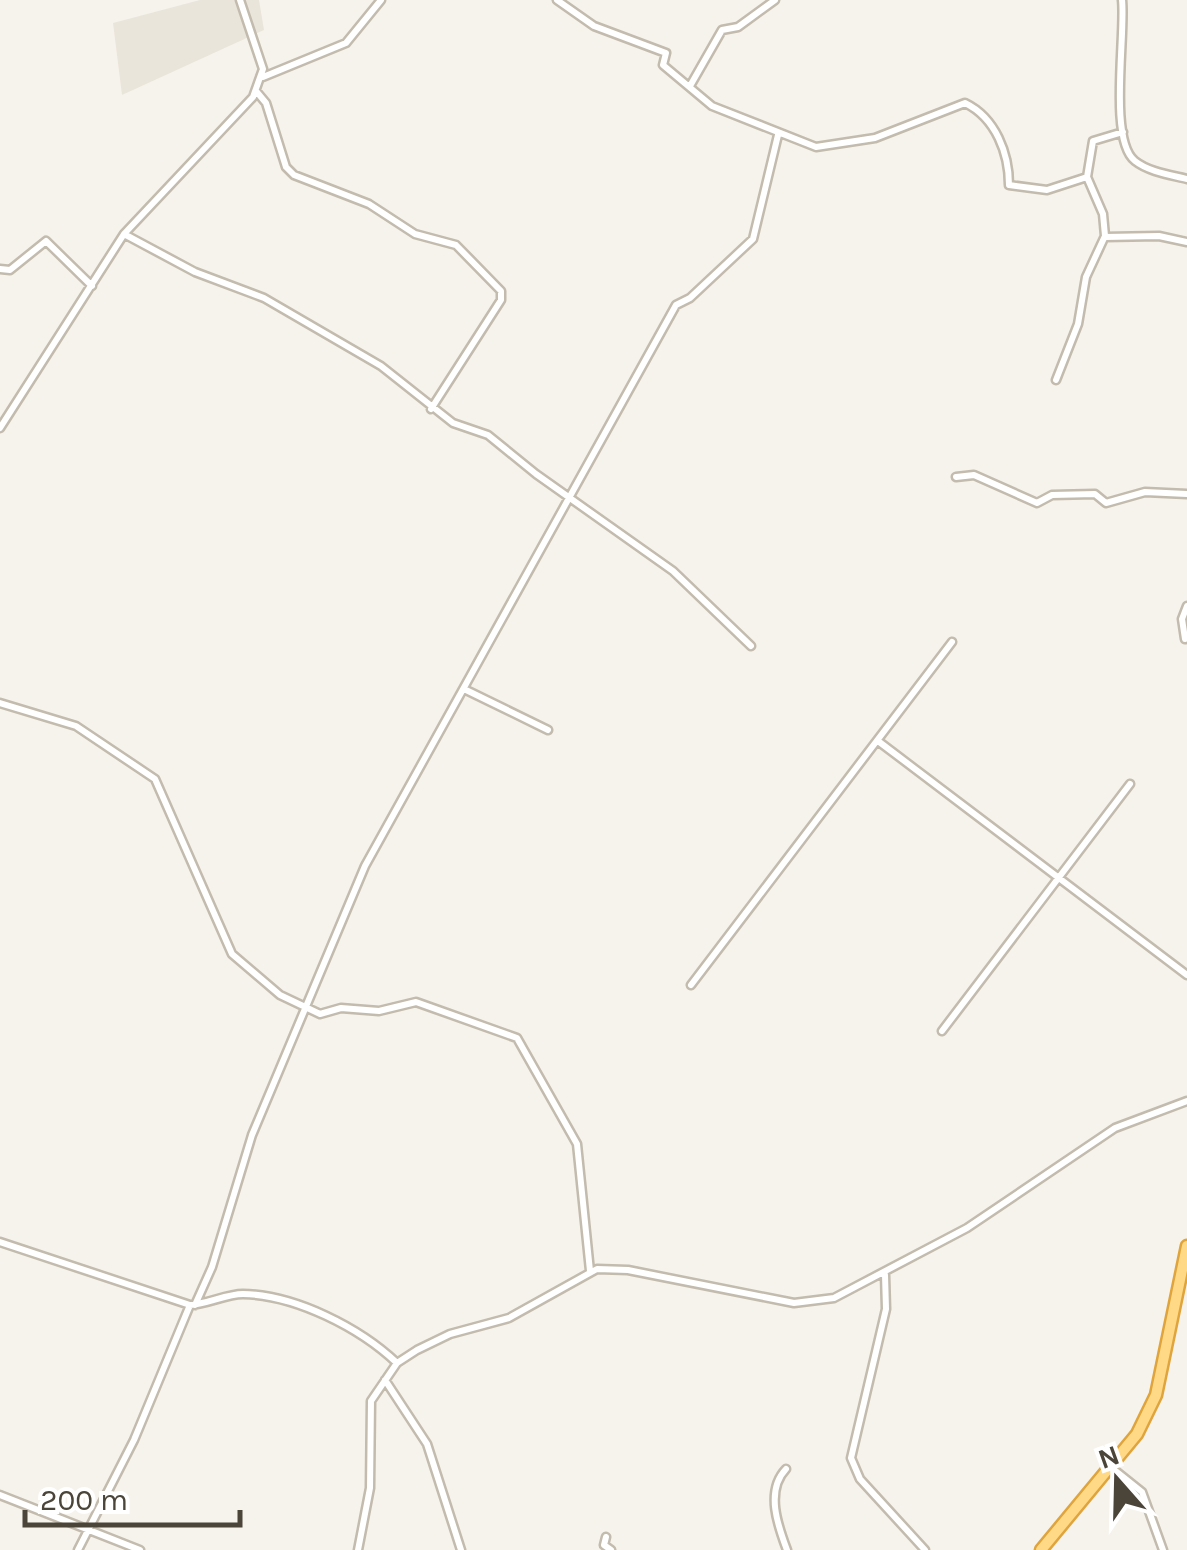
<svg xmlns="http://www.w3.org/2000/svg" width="1187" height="1550" font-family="Karla,sans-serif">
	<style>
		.residential { fill: #eae5da }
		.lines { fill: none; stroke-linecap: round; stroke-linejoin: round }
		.minor-casing { stroke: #c2bbae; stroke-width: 11 }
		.trunk-casing { stroke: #e0a43c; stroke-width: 15 }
		.minor { stroke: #fff; stroke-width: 6 }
		.trunk { stroke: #ffd985; stroke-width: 10 }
	</style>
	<rect width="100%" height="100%" fill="#f6f3ec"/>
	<path class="residential" d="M200 0H259L264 30 122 95 113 23Z"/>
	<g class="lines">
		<g class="minor-casing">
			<path id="minor" d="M557 0 594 26 666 53 663 65 712 106 816 147 875 138 965 103C996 118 1009 154 1009 185L1047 190 1087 177 1093 141 1123 132
				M1122 0C1126 33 1108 140 1135 161 1149 172 1171 175 1187 179
				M263 77 346 43 381 0
				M690 86 722 30 738 27 775 0
				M256 91 266 103 286 167 294 175 369 204 415 234 456 245 501 291V300L431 409
				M124 234 195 272 264 298 381 366 453 423 488 435 536 474 673 571 751 646
				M1105 237 1159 236 1187 242
				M0 269 10 270 46 241 92 286
				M1056 380 1078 324 1086 277 1105 236 1103 214 1087 177
				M0 428 124 234 253 97 263 69 240 0
				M956 477 974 475 1037 503 1052 495 1095 494 1106 503 1145 492 1187 494
				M1185 639 1182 619 1187 606
				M464 689 548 730
				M0 703 76 726 155 779 232 954 280 995 320 1014 341 1008 379 1011 416 1002 517 1038 577 1144 590 1271
				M878 741 1187 975
				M691 985 952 642
				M942 1031 1130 784
				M0 1242 190 1305C208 1304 226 1294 243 1294 296 1295 360 1328 397 1363
				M885 1275 886 1309 851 1458 860 1479 925 1550
				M195 1305 212 1267 252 1135 365 866 676 305 690 298 753 239 778 135
				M385 1380 427 1444 461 1550
				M1112 1468 1142 1492 1163 1550
				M786 1469C765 1491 778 1526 787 1550
				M0 1495 140 1550
				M606 1537 604 1545 611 1550
				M78 1550 134 1440 190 1305
				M358 1550 370 1488 371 1401 397 1363 417 1350 450 1334 509 1318 597 1269 628 1270 794 1303 834 1298 967 1228 1115 1128 1187 1101"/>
		</g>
		<g class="trunk-casing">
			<path id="trunk" d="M1041 1550 1137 1434 1156 1395 1187 1246"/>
		</g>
		<use href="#minor" class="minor"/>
		<use href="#trunk" class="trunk"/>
	</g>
	<g transform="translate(1117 1480) rotate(340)" stroke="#ffffff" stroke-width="8" paint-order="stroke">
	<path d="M0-8L18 38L0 25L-18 38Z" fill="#4b4439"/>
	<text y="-15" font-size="28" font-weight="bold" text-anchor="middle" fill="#4b4439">N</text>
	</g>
	<path d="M25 1510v15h215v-15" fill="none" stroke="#4b4439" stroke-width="5"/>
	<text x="40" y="1510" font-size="30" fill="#4b4439" stroke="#ffffff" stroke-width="8" paint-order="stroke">200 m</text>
</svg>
